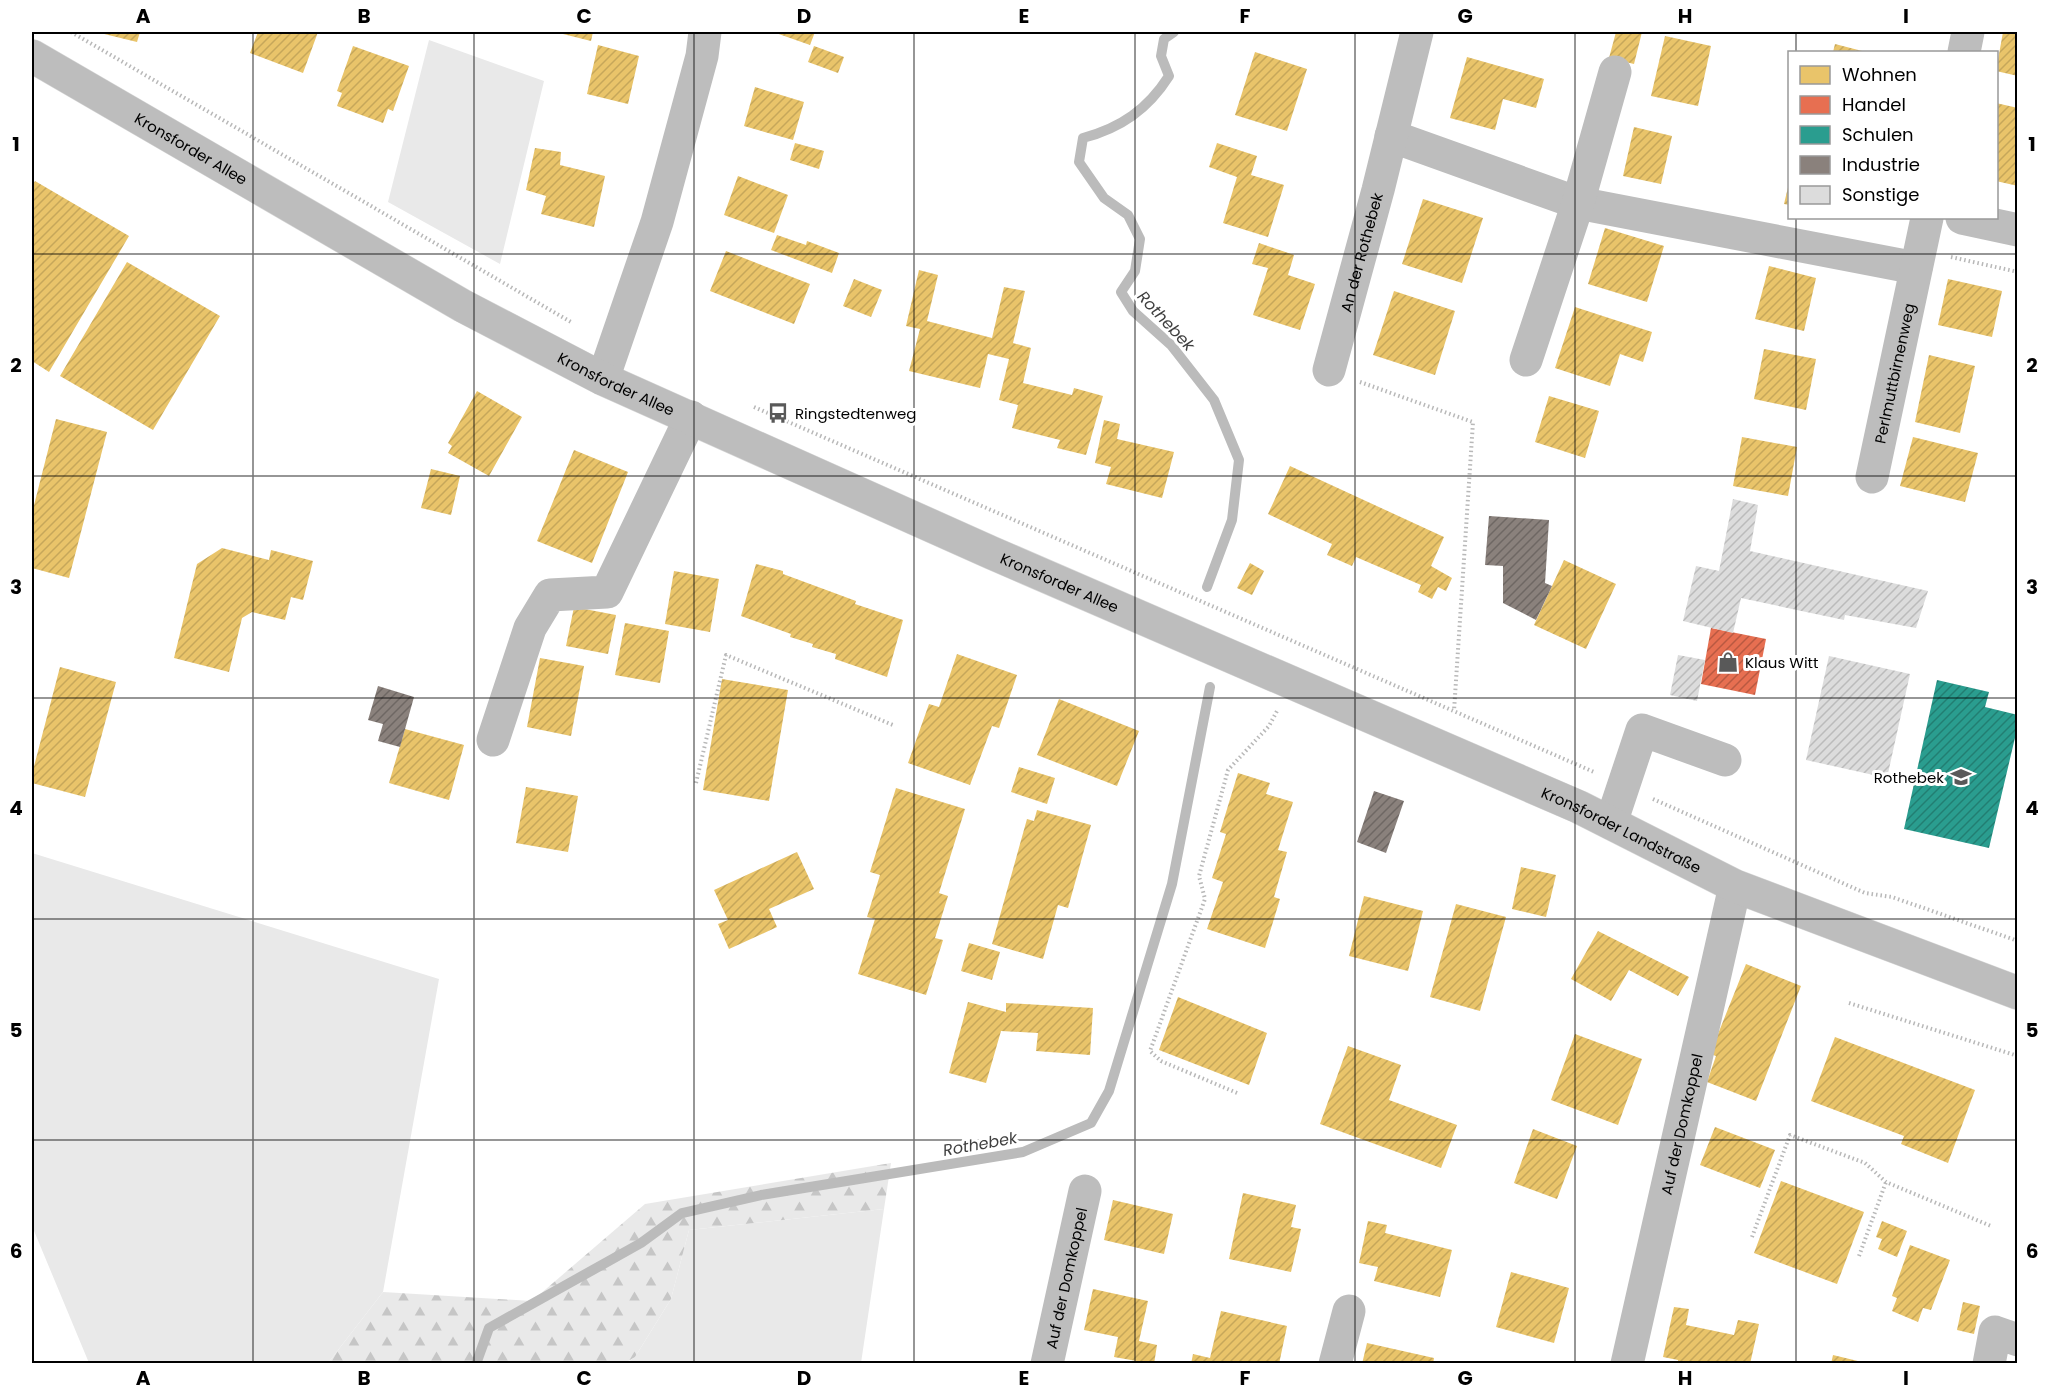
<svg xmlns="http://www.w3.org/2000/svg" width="2049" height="1395" font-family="Poppins,sans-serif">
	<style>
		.grass { fill: #e9e9e9 }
		.forest { fill: url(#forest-firs) }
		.homes { fill: url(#homes-hatch) }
		.shops { fill: url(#shops-hatch) }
		.schools { fill: url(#schools-hatch) }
		.industry { fill: url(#industry-hatch) }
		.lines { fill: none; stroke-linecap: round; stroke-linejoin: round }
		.stream { stroke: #bbb; stroke-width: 10 }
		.building { fill: url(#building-hatch) }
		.major-casing { stroke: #dbdbdb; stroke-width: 34 }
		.path { stroke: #b8b8b8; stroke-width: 4; stroke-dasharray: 1.5 3; stroke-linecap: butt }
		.minor { stroke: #bdbdbd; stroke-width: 33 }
		.major { stroke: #bdbdbd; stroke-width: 33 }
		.grid { fill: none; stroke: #000; stroke-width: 1.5; stroke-opacity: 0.55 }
		.labels { text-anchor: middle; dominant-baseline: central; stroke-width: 6; stroke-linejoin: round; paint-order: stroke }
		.street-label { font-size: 15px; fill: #000; stroke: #fff }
		.poi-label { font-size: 15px; fill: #000; stroke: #fff; text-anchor: start }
		.water-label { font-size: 16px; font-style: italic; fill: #3f3f3f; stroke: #fff }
		.neatline { fill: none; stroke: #000; stroke-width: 2 }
		.grid-label { font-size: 20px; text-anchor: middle; font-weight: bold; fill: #000 }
	</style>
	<defs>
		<pattern id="forest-firs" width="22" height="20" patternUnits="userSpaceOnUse" patternTransform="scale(1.5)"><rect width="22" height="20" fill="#e9e9e9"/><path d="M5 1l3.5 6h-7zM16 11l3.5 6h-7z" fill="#c6c6c6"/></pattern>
		<pattern id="homes-hatch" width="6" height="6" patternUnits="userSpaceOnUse" patternTransform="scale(1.5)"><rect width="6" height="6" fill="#e9c46a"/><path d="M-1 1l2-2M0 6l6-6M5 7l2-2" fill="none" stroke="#c6a75a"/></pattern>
		<pattern id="shops-hatch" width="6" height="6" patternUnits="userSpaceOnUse" patternTransform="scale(1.5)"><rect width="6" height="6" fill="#e76f51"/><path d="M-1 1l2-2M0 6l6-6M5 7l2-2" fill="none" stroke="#b95941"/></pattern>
		<pattern id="schools-hatch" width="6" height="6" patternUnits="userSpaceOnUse" patternTransform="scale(1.5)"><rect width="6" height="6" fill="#2a9d8f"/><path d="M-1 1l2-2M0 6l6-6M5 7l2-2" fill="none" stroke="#227e72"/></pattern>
		<pattern id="industry-hatch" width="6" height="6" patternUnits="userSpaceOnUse" patternTransform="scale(1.5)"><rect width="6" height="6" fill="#8a817c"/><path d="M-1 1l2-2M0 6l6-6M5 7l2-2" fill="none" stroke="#6e6763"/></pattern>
		<pattern id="building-hatch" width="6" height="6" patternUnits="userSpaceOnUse" patternTransform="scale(1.5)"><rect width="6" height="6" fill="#dcdcdc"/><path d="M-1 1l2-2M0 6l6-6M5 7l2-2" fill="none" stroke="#bbb"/></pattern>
	</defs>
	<rect width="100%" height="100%" fill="#fff"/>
	<path class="grass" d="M429 40 544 81 500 264 388 202Z
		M32 853 439 979 383 1292 328 1363H89L32 1226Z
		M884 1209 861 1363 625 1364 635 1357 671 1299 689 1230Z"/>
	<path class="forest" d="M891 1163 884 1209 689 1230 671 1299 635 1357 625 1363H328L383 1292 532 1301 645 1204Z"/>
	<path class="homes" d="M96 32H140L137 42Z
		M258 32H318L303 73 250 53Z
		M564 32H593L591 41 563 34Z
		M773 32H815L810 45Z
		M1616 32H1642L1634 64 1609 58Z
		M2003 32H2018V76L1996 71Z
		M1665 36 1711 46 1698 106 1651 96Z
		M1835 44 1866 52H1833Z
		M598 45 639 56 628 104 587 94Z
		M353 46 409 66 393 111 388 109 383 123 337 106 342 93 337 91Z
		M814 46 844 57 838 73 808 62Z
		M1255 52 1307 69 1287 131 1235 115Z
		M1467 57 1544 79 1536 108 1503 99 1495 130 1450 118Z
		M755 87 804 102 793 140 744 126Z
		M1996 103 2018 108V186L1996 181Z
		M1634 127 1672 136 1661 184 1623 176Z
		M795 143 824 151 819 169 790 160Z
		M1217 143 1257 156 1251 175 1284 185 1268 237 1223 223 1237 177 1209 167Z
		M535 148 561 152 560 165 605 176 594 227 541 214 546 196 526 190Z
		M738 176 788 195 774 233 724 215Z
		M35 181 129 236 49 372 32 361V186Z
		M1789 183H1790V205L1784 204Z
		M1423 199 1483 218 1462 283 1402 264Z
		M1605 228 1664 246 1647 302 1588 284Z
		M777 235 806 245 807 241 839 253 832 273 771 250Z
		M1259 243 1294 255 1288 275 1315 284 1300 330 1253 315 1268 268 1252 264Z
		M726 251 810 284 794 324 710 291Z
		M127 262 220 316 153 430 60 376Z
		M1769 266 1816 278 1804 331 1755 319Z
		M919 270 938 275 927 321 992 338 1004 287 1025 291 1013 343 1031 348 1023 383 1072 395 1074 388 1103 396 1086 455 1057 448 1060 440 1012 428 1018 405 999 400 1009 359 988 354 980 388 909 371 920 329 906 326Z
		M854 279 882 290 871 317 843 306Z
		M1948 279 2002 291 1992 337 1938 325Z
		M1394 291 1455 311 1435 375 1373 355Z
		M1575 307 1652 332 1643 362 1620 354 1610 386 1555 368Z
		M1764 349 1816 359 1806 410 1754 399Z
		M1929 355 1975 366 1960 433 1915 422Z
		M477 391 522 417 489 476 448 453 452 446 448 443Z
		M1549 396 1599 411 1585 458 1535 442Z
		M56 419 107 432 69 578 32 568V513Z
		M1104 420 1120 424 1117 439 1174 452 1162 498 1106 484 1111 467 1095 463Z
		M1742 437 1797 447 1788 496 1733 486Z
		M1913 437 1978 453 1965 502 1900 486Z
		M574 450 628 472 592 563 537 541Z
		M1290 466 1444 537 1431 566 1452 578 1446 591 1438 587 1432 599 1418 592 1421 585 1356 557 1352 566 1327 555 1332 544 1268 514Z
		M431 469 460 476 451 515 421 508Z
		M222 548 269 560 271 550 313 561 303 600 291 597 285 620 252 612 242 618 229 672 174 658 197 564Z
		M1564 560 1616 584 1586 649 1534 625Z
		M1250 563 1264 571 1252 595 1237 588Z
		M756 564 783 571V574L856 601 855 604 903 620 887 677 835 659 836 654 812 647 813 644 790 637 791 634 741 616Z
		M674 571 719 579 710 632 665 624Z
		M574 607 616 615 608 654 566 646Z
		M625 623 669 631 660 683 615 675Z
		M957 654 1017 675 999 728 992 726 970 785 908 763 929 704 939 707Z
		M540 658 584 666 571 736 527 727Z
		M60 667 116 682 85 797 32 783V774Z
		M722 679 788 690 769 801 703 790Z
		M1059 699 1139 731 1117 786 1037 755Z
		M405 729 464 745 449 800 389 783Z
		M1019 767 1055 778 1047 804 1011 792Z
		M1238 773 1270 783 1266 794 1293 802 1278 850 1287 852 1274 897 1280 899 1265 948 1207 929 1223 882 1212 878 1226 834 1220 832Z
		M526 787 578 796 568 852 516 843Z
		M896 788 965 809 939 893 948 896 935 938 943 940 926 995 858 974 875 919 867 917 880 875 870 872Z
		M1037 810 1091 825 1068 908 1058 905 1043 959 992 944 1027 819 1034 821Z
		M797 852 814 889 769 909 777 927 729 949 718 924 728 920 714 890Z
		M1521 867 1556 875 1546 917 1512 909Z
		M1364 896 1423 911 1408 971 1349 956Z
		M1456 904 1506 917 1480 1011 1430 997Z
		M1598 931 1689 977 1678 996 1629 970 1611 1001 1571 979Z
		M969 943 1000 952 992 980 961 971Z
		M1746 964 1801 986 1756 1101 1707 1082 1716 1056 1710 1054Z
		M1178 997 1267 1033 1249 1085 1159 1050Z
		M968 1002 1006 1012V1003L1093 1008 1090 1055 1036 1051 1038 1033 1001 1031 986 1083 949 1073Z
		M1575 1034 1642 1059 1618 1125 1551 1100Z
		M1835 1037 1975 1090 1948 1163 1901 1144 1904 1136 1811 1101Z
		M1348 1046 1401 1065 1389 1100 1457 1125 1441 1168 1320 1124Z
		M1715 1127 1775 1150 1760 1188 1700 1165Z
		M1533 1129 1577 1146 1557 1199 1514 1183Z
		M1781 1181 1864 1212 1837 1284 1754 1253Z
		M1243 1193 1296 1205 1291 1227 1301 1229 1291 1272 1229 1259Z
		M1113 1200 1173 1214 1164 1254 1104 1240Z
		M1368 1221 1387 1225 1385 1233 1452 1250 1440 1297 1374 1281 1378 1267 1359 1263Z
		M1882 1221 1907 1231 1897 1257 1878 1249 1882 1239 1876 1237Z
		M1910 1245 1950 1260 1931 1310 1923 1308 1918 1322 1892 1311 1897 1298 1892 1296Z
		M1511 1272 1569 1288 1554 1343 1496 1327Z
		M1093 1289 1148 1301 1139 1341 1157 1345 1154 1364 1114 1357 1118 1337 1084 1330Z
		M1963 1302 1980 1306 1974 1334 1957 1330Z
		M1674 1307 1689 1309 1686 1325 1734 1335 1738 1320 1759 1324 1750 1364H1678V1360L1663 1357Z
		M1221 1311 1287 1326 1279 1364H1191L1193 1354 1210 1358Z
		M1367 1343 1434 1358 1433 1364H1362Z
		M1833 1355 1866 1363V1364H1831Z"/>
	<path class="shops" d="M1711 628 1766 639 1755 695 1701 684Z"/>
	<path class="schools" d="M1937 680 1989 692 1985 707 2018 715V725L1989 848 1904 829Z"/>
	<path class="industry" d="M1489 516 1549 520 1545 583 1552 586 1536 620 1503 603V566L1485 565Z
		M378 686 414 697 400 747 378 741 383 724 368 720Z
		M1374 791 1404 801 1386 853 1357 842Z"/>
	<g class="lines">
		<path class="stream" d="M1174 32 1164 39 1161 56 1169 76C1148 109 1121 128 1083 138L1079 162 1104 198 1128 215 1140 239 1135 271 1121 292 1133 311 1171 345 1214 400 1239 460 1232 520 1207 587
			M476 1364 489 1328 641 1243 682 1213 761 1195 1023 1152 1091 1123 1109 1091 1172 884 1210 687"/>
	</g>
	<path class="building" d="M1733 499 1758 505 1750 551 1928 591 1916 628 1845 615 1844 620 1741 598 1733 633 1683 621 1696 566 1719 571Z
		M1678 655 1705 660 1697 701 1670 695Z
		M1829 656 1910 674 1887 778 1806 760Z"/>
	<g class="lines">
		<g class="major-casing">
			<g id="major">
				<path id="s5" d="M32 56 463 306 603 379 992 553 1579 807 1735 886 2018 993"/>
			</g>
		</g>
		<path class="path" d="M71 32 571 322
			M1951 257 2018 272
			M1360 382 1473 422 1454 711
			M754 407 1594 772
			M696 783 726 655 893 725
			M1653 799 1865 893 1892 897 2018 941
			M1849 1003 2018 1056
			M1237 1093 1161 1061 1150 1051 1205 899 1199 876 1228 770 1269 726 1277 711
			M1752 1237 1790 1135 1865 1163 1886 1182 1991 1226
			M1859 1256 1886 1182"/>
		<g class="minor">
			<path d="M1964 52 1968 32"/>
			<path d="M1391 136 1578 203 1916 268"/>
			<path d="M1962 218 2018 230"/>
			<path d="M1526 360 1578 203 1615 72"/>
			<path id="s1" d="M1329 370 1378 190 1417 32"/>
			<path d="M603 379 657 222 702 56 705 32"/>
			<path id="s2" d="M1872 477 1927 218"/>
			<path d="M493 740 530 628 550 595 607 592 691 417"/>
			<path d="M1611 823 1642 730 1725 760"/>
			<path id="s3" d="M1047 1364 1085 1191"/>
			<path d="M1335 1364 1349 1311"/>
			<path id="s4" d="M1627 1364 1735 886"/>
			<path d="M1989 1364 1995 1332 2018 1340"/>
		</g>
		<use href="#major" class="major"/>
	</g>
	<path class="grid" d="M253 32V1364M474 32V1364M694 32V1364M914 32V1364M1135 32V1364M1355 32V1364M1575 32V1364M1796 32V52M1796 218V1364M32 254H2018M32 476H2018M32 698H2018M32 919H2018M32 1140H2018"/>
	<defs>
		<g id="bus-bare" transform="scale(1.62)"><path d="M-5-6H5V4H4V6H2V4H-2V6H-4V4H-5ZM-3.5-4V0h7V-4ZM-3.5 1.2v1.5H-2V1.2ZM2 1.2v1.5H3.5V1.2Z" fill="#595959" stroke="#fff" stroke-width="2.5" paint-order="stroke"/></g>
		<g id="shop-bare" transform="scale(1.62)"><path d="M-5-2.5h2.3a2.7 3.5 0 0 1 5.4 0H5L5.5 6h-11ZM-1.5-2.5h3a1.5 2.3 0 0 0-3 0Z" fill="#595959" stroke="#fff" stroke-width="2.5" paint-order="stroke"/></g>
		<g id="school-bare" transform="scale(1.62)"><path d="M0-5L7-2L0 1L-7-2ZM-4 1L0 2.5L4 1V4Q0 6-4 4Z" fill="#595959" stroke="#fff" stroke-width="2.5" paint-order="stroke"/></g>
	</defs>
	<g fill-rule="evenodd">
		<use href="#bus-bare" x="778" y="413"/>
		<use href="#shop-bare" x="1728" y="662"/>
		<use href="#school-bare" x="1961" y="777"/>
	</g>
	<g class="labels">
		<g class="street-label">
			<text stroke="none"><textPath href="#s5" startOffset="184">Kronsforder Allee</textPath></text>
			<text stroke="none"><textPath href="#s1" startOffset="122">An der Rothebek</textPath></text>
			<text stroke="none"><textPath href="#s2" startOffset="106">Perlmuttbirnenweg</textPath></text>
			<text stroke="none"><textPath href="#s5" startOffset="670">Kronsforder Allee</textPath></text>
			<text stroke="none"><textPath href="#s5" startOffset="1156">Kronsforder Allee</textPath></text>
			<text stroke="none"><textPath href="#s5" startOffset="1770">Kronsforder Landstraße</textPath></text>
			<text stroke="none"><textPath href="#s4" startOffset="246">Auf der Domkoppel</textPath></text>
			<text stroke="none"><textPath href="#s3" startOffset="88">Auf der Domkoppel</textPath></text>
		</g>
		<g class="poi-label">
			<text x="795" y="413">Ringstedtenweg</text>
			<text x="1745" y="662">Klaus Witt</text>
			<text x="1944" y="777" text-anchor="end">Rothebek</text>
		</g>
		<g class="water-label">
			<text transform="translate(1166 321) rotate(47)">Rothebek</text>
			<text transform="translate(980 1144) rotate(-10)">Rothebek</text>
		</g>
	</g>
	<rect width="2049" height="1395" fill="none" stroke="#ffffff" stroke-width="66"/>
	<rect x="1788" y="51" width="210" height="168" fill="#ffffff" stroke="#999999" stroke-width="1.5"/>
	<rect x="1800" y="66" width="30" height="18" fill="#e9c46a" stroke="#999999" stroke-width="1.5"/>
	<text x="1842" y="81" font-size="18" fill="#000000">Wohnen</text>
	<rect x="1800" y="96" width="30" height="18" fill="#e76f51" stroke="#999999" stroke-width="1.5"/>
	<text x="1842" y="111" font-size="18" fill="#000000">Handel</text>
	<rect x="1800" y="126" width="30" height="18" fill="#2a9d8f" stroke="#999999" stroke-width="1.5"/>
	<text x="1842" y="141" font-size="18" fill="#000000">Schulen</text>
	<rect x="1800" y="156" width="30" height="18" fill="#8a817c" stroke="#999999" stroke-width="1.5"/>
	<text x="1842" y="171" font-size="18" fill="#000000">Industrie</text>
	<rect x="1800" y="186" width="30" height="18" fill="#dcdcdc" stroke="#999999" stroke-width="1.5"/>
	<text x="1842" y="201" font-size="18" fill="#000000">Sonstige</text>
	<rect x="33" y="33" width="1983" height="1329" class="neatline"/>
	<g class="grid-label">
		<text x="143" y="23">A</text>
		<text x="364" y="23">B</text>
		<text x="584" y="23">C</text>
		<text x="804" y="23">D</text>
		<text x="1024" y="23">E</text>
		<text x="1245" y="23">F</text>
		<text x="1465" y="23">G</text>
		<text x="1685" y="23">H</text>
		<text x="1906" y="23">I</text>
		<text x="16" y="151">1</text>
		<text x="2032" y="151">1</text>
		<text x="16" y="372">2</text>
		<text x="2032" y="372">2</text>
		<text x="16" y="594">3</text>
		<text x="2032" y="594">3</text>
		<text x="16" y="815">4</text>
		<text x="2032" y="815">4</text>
		<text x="16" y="1037">5</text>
		<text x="2032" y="1037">5</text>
		<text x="16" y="1258">6</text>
		<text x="2032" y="1258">6</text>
		<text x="143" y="1385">A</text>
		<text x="364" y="1385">B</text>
		<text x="584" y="1385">C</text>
		<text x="804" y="1385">D</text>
		<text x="1024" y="1385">E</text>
		<text x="1245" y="1385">F</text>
		<text x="1465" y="1385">G</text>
		<text x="1685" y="1385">H</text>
		<text x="1906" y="1385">I</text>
	</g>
</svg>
